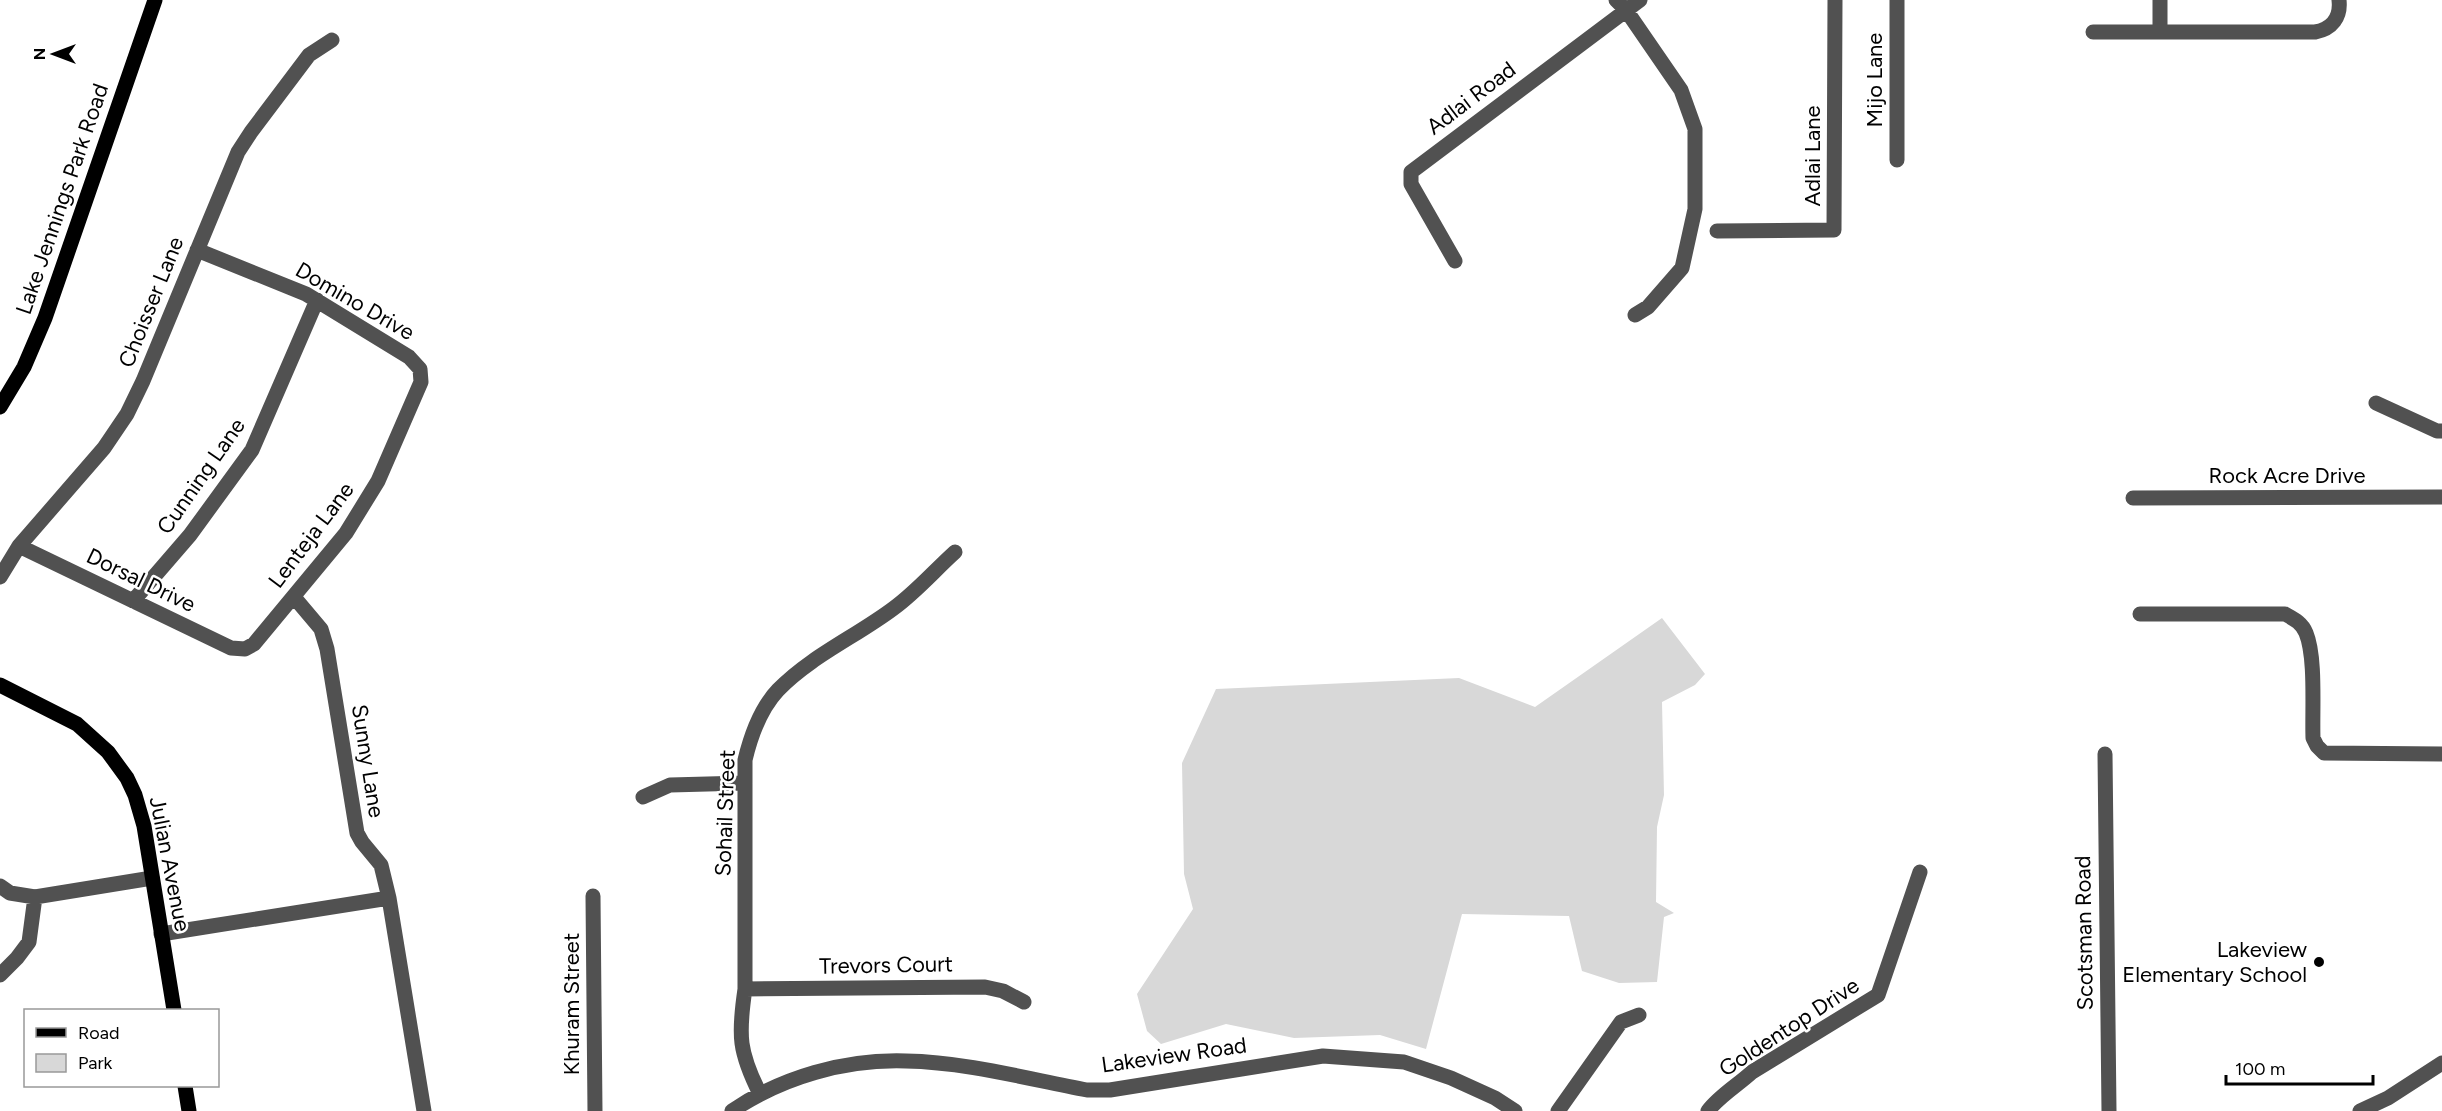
<svg xmlns="http://www.w3.org/2000/svg" width="2442" height="1111" font-family="Figtree,sans-serif">
	<style>
		.green { fill: #d8d8d8 }
		.lines { fill: none; stroke-linecap: round; stroke-linejoin: round }
		.minor { stroke: #515151; stroke-width: 15 }
		.major { stroke: #000; stroke-width: 15 }
		.poi-dot { fill: #000; stroke: #fff; stroke-width: 2 }
		.labels { text-anchor: middle; dominant-baseline: central; stroke-width: 5; stroke-linejoin: round; paint-order: stroke }
		.street-label { font-size: 22px; fill: #000; stroke: #fff }
		.poi-label { font-size: 22px; fill: #000; stroke: #fff; text-anchor: end }
	</style>
	<rect width="100%" height="100%" fill="#fff"/>
	<path class="green" d="M1662 618 1705 674 1695 685 1662 702 1664 795 1657 827 1656 902 1674 913 1664 917 1657 982 1619 983 1582 971 1569 916 1462 914 1426 1049 1380 1035 1294 1038 1226 1024 1161 1044 1147 1031 1137 994 1193 909 1184 874 1182 763 1216 689 1459 678 1535 707Z"/>
	<g class="lines">
		<path class="minor" d="M1616 0 1626 10 1681 90 1695 129V209L1682 268 1648 307 1635 315
			M2160 0V32
			M2093 32H2315C2332 29 2341 17 2339 0
			M1897 160V0
			M1717 231 1834 230 1835 0
			M1455 261 1411 184V172L1640 0
			M2376 403 2437 431H2442
			M2133 498 2442 497
			M19 546 231 648 245 649 254 644 346 533 378 481 421 382 420 369 409 357 306 294 197 250
			M0 577 19 546 104 448 127 414 143 381 238 152 251 132 309 55 332 40
			M294 597 321 629 327 649 357 833 362 842 381 865 389 898 424 1111
			M133 601 190 535 252 450 317 300
			M2140 614H2285C2294 619 2302 623 2306 633 2316 657 2312 710 2313 738L2317 746 2324 753 2442 754
			M2105 754 2109 1111
			M643 797 670 785 745 783
			M0 886 10 893 35 897 152 878
			M593 896 595 1111
			M161 934 389 898
			M0 975 17 958 29 942 35 897
			M745 989 985 987 1003 991 1024 1002
			M760 1094C739 1052 738 1036 745 989V760C751 735 760 709 778 690 811 656 857 636 894 608 916 592 935 570 955 552
			M732 1111C782 1077 845 1059 906 1061 966 1062 1028 1079 1087 1090H1110L1323 1056 1404 1062 1451 1078 1495 1098 1515 1111
			M1558 1111 1621 1022 1639 1015
			M1708 1111C1719 1096 1738 1085 1752 1072L1878 995 1920 872
			M2360 1111 2388 1098 2442 1063"/>
		<path class="major" d="M0 407 24 367 45 318 155 0
			M0 685 77 724 108 752 127 778 135 795 144 826 174 1010
			M185 1086 189 1111"/>
	</g>
	<circle class="poi-dot" cx="2319" cy="962" r="6"/>
	<g class="labels">
		<g class="street-label">
			<text transform="translate(1874 80) rotate(-90)">Mijo Lane</text>
			<text transform="translate(1471 98) rotate(-37)">Adlai Road</text>
			<text transform="translate(1812 156) rotate(-90)">Adlai Lane</text>
			<text transform="translate(62 199) rotate(-71)">Lake Jennings Park Road</text>
			<text transform="translate(355 301) rotate(30)">Domino Drive</text>
			<text transform="translate(151 302) rotate(-68)">Choisser Lane</text>
			<text x="2287" y="475">Rock Acre Drive</text>
			<text transform="translate(201 476) rotate(-55)">Cunning Lane</text>
			<text transform="translate(311 535) rotate(-53)">Lenteja Lane</text>
			<text transform="translate(141 580) rotate(26)">Dorsal Drive</text>
			<text transform="translate(368 761) rotate(81)">Sunny Lane</text>
			<text transform="translate(725 813) rotate(-88)">Sohail Street</text>
			<text transform="translate(170 864) rotate(79)">Julian Avenue</text>
			<text transform="translate(2084 933) rotate(-91)">Scotsman Road</text>
			<text transform="translate(886 965) rotate(-1)">Trevors Court</text>
			<text transform="translate(571 1004) rotate(-90)">Khuram Street</text>
			<text transform="translate(1789 1027) rotate(-33)">Goldentop Drive</text>
			<text transform="translate(1174 1055) rotate(-8)">Lakeview Road</text>
		</g>
		<g class="poi-label">
			<text x="2307" y="949">Lakeview<tspan x="2307" dy="25">Elementary School</tspan></text>
		</g>
	</g>
	<rect x="24" y="1009" width="195" height="78" fill="#ffffff" stroke="#999999" stroke-width="1.5"/>
	<rect x="36" y="1028" width="30" height="9" fill="#000000" stroke="#999999" stroke-width="1.5"/>
	<text x="78" y="1039" font-size="18" fill="#000000">Road</text>
	<rect x="36" y="1054" width="30" height="18" fill="#d8d8d8" stroke="#999999" stroke-width="1.5"/>
	<text x="78" y="1069" font-size="18" fill="#000000">Park</text>
	<g transform="translate(54 54) rotate(270)" stroke="#ffffff" stroke-width="4.5" paint-order="stroke">
	<path d="M0-4.5L10 22L0 15L-10 22Z" fill="#000000"/>
	<text y="-9" font-size="16" font-weight="bold" text-anchor="middle" fill="#000000">N</text>
	</g>
	<path d="M2226 1075v9h147v-9" fill="none" stroke="#000000" stroke-width="3"/>
	<text x="2235" y="1075" font-size="18" fill="#000000" stroke="#ffffff" stroke-width="4.5" paint-order="stroke">100 m</text>
</svg>
